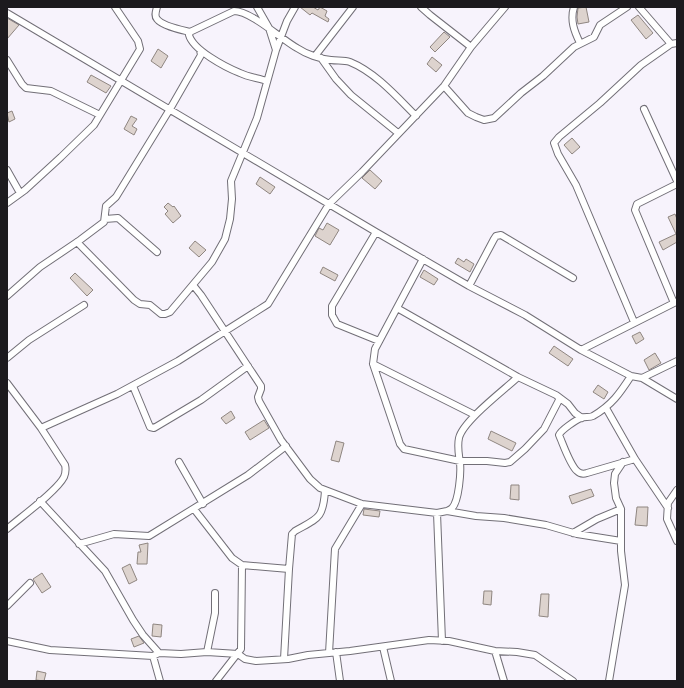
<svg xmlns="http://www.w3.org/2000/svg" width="684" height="688" font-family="'Source Sans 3',sans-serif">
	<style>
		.building { fill: #ddd3ce; stroke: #8f8681 }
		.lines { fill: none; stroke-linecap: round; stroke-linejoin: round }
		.street-casing { stroke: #726f77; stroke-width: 8 }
		.street { stroke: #fff; stroke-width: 6 }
	</style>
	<rect width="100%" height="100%" fill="#f7f3fc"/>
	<path class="building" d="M300 7H313L318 10 320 7 327 11 325 16 329 19 328 22 312 13 310 15Z
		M586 7 589 22 578 24 577 17 578 8Z
		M638 15 653 33 646 39 631 20Z
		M7 18 19 25 7 39Z
		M444 32 450 37 435 52 430 47Z
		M158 49 168 56 161 68 151 61Z
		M432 57 442 65 436 72 427 64Z
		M91 75 111 86 106 93 87 82Z
		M12 111 15 119 9 122 7 113Z
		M131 116 137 119 132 126 137 129 134 135 124 129Z
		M572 138 580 147 572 154 564 145Z
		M370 170 382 181 375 189 362 178Z
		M260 177 275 187 270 194 256 184Z
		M168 203 173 207 174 206 181 216 173 223 165 214 168 211 164 207Z
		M675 214 677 219V242L663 250 659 242 676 234 668 217Z
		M327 223 339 230 330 245 315 236 319 228 323 230Z
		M195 241 206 250 199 257 189 248Z
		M458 258 464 262 466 259 474 264 470 272 455 263Z
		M323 267 338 275 335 281 320 273Z
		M424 270 438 279 434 285 420 277Z
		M75 273 93 290 87 296 70 278Z
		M640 332 644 339 636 344 632 336Z
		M554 346 573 359 568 366 549 353Z
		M655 353 661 363 649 370 644 360Z
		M598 385 608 392 604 399 593 392Z
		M231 411 235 418 226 424 221 418Z
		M264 420 269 428 250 440 245 432Z
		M491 431 516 443 512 451 488 439Z
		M336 441 344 443 339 462 331 460Z
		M511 485H519V500L510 499Z
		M591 489 594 496 572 504 569 496Z
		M637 507H648L647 526 635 525Z
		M364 509 380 511 379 517 363 515Z
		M148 543 147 564H137L138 552H141L139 545Z
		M130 564 137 580 129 584 122 568Z
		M42 573 51 587 42 593 33 579Z
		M484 591H492L491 605 483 604Z
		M541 594H549L548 617 539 616Z
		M153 624 162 625 161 637 152 636Z
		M139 636 144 643 134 647 131 639Z
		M37 671 46 673 44 681 36 680Z"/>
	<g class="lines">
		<g class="street-casing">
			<path id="street" d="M157 7C156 11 154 16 157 19 162 26 182 30 190 32L234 11C251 11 281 39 297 48 306 54 320 59 331 60 337 61 344 60 350 62 375 72 397 97 416 116
				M257 7 269 28 276 50
				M421 7 430 15 471 47
				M574 7C570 20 574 31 580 43
				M639 7 671 44
				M7 13 376 232 469 286 525 315 581 350 631 376 642 378 677 399
				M190 32 189 35C193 50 225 67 240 73 248 77 258 78 267 81
				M315 56 353 7
				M321 58 336 79 351 95 398 133
				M7 60 22 84 26 88 51 91 100 115
				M444 86 468 113 476 117 484 120 494 118 521 93 543 76 574 47 594 37 600 25 627 7
				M644 109 677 181
				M7 170 20 193
				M7 203 25 190 61 157 94 125 140 49 138 41 115 7
				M105 219 118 218 157 252
				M376 232 332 306V315L337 324 379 341
				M77 242 134 300 140 304 150 305 161 314H165L170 312 212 262 225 239 230 219 232 199 231 181 257 118 276 50 287 21 295 7
				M423 259 375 349 373 364 475 415
				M193 285 201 295 261 386V389L258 397 259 401 281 440 310 479 320 488 362 504 437 513 447 511 476 516 504 518 546 525 577 534 621 541
				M469 286 494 239 496 236 501 235 573 278
				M7 296 40 267 80 240 104 222 106 206 116 197 170 109 201 55 200 50
				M674 303 635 210 637 204 677 184
				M397 308 518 377 556 395 568 404 575 413 582 418
				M634 322 576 185 558 154 554 143 559 137 600 103 641 65 671 44 677 43
				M581 350 676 302
				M7 358 29 340 84 305
				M373 364 400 444 404 449 460 461H487L505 463 510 462 525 449 544 429 560 398
				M631 376C620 393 612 405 593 416 589 418 585 416 581 418 576 420 561 430 559 435 563 444 570 465 577 471 580 474 584 474 587 473L635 459
				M642 378 677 361
				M7 383 41 428 65 465C66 469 66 472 64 477 57 491 21 517 7 529
				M133 386 150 427 154 428 201 400 248 366
				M606 408 635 459 668 508
				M41 428 117 394 178 361 268 304 329 204 362 172 444 86 471 47 505 7
				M179 462 203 504
				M677 490 668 503 667 519 677 541
				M40 501 105 571 133 620 143 635 159 653
				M194 509 232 558 242 565 289 569
				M447 511C449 510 451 509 452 508 459 501 461 472 460 463 459 455 457 447 459 438 463 421 504 390 518 377
				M437 513 442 641
				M573 533 597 519 621 509
				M79 544 114 534 149 536 248 475 286 446
				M7 606 30 583
				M7 641 50 650 153 656 159 653 181 654 207 652 238 654 245 659 256 661 288 659 308 655 350 651 429 640 449 641 495 651 517 652 535 655 573 681
				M383 647 391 681
				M495 651 504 681
				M207 652 215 613V593
				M336 652 340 681
				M329 653 335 549 362 504
				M153 656 160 681
				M284 659 289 569 292 534 295 531C318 518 323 519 325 491
				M216 681 241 649 242 565
				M609 681 625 585 621 551V509L616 498 614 483 615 474 623 462"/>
		</g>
		<use href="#street" class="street"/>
	</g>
	<rect width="684" height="688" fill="none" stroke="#1c1a1e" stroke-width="16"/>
</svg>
